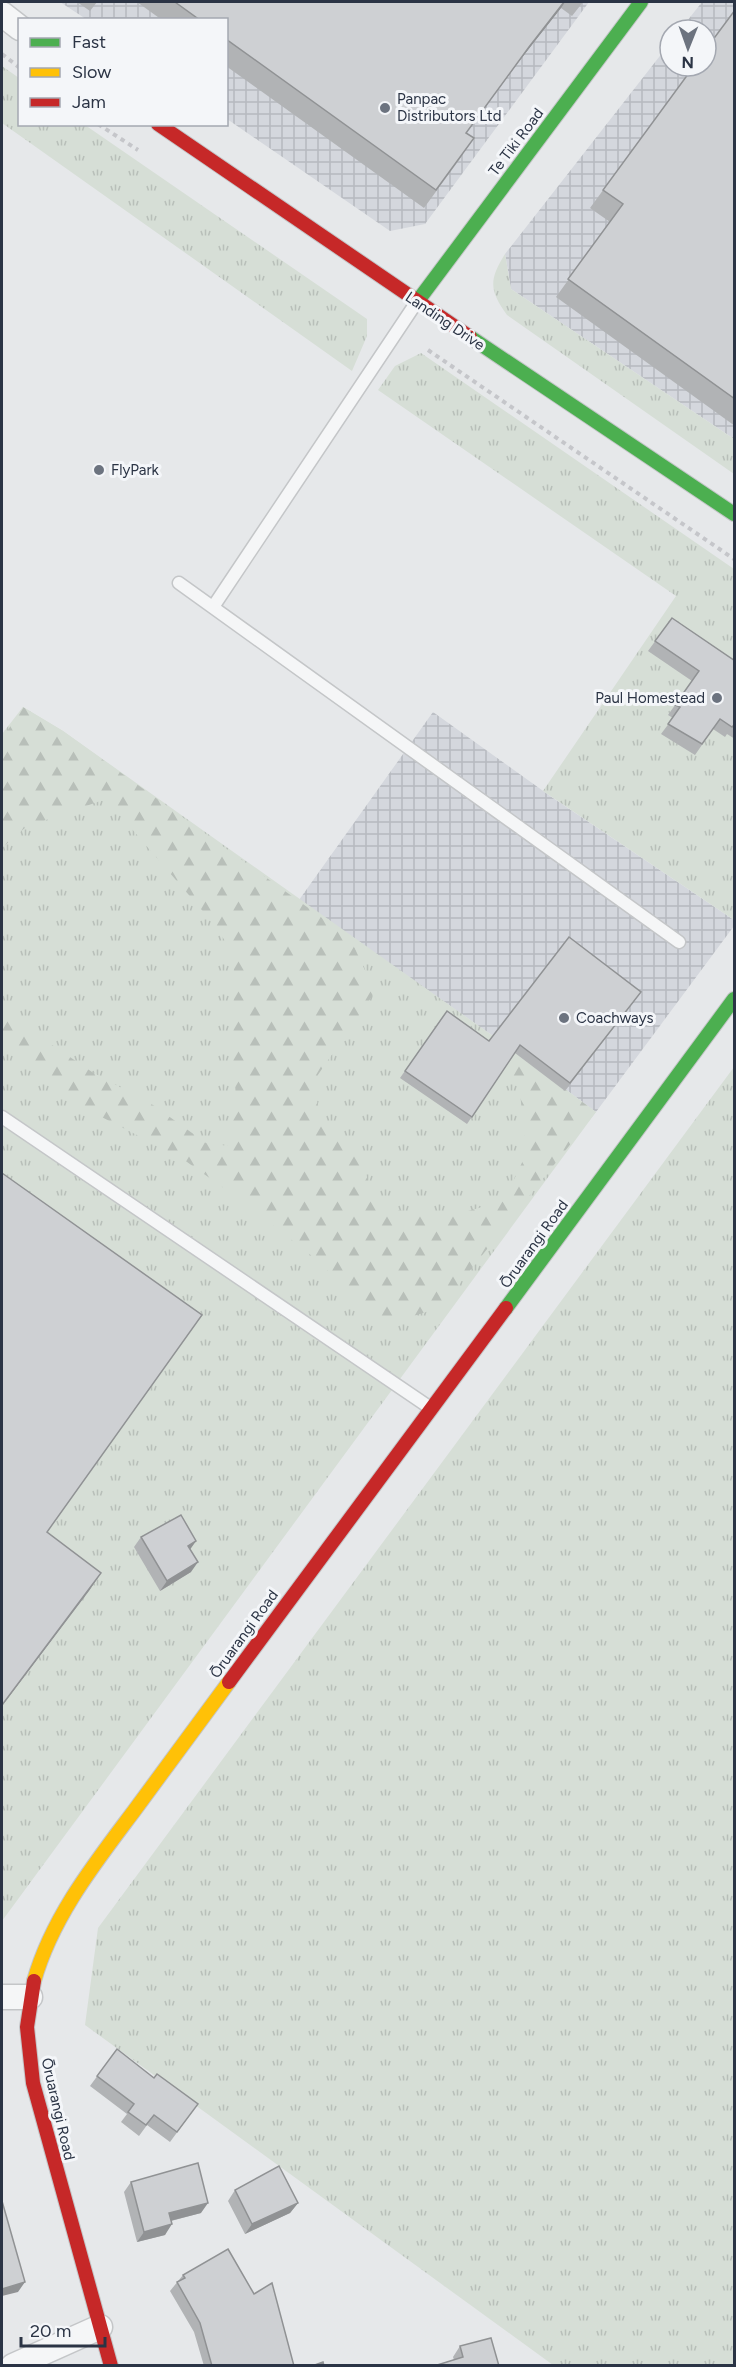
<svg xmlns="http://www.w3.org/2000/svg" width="736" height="2367" font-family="Figtree,sans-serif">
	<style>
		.industrial { fill: url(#industrial-grid) }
		.grass { fill: url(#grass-tufts) }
		.forest { fill: url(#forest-firs) }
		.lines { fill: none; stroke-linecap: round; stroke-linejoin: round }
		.lane-casing { stroke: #c4c6c8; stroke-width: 15 }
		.street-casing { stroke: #c4c6c8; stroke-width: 27 }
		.fast-casing { stroke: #c4c6c8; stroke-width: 16 }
		.slow-casing { stroke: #c4c6c8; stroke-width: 16 }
		.jam-casing { stroke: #c4c6c8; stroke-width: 16 }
		.path { stroke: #c5c6ca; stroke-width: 4; stroke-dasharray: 4.5 4.5; stroke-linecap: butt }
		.lane { stroke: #f5f6f7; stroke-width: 12 }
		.street { stroke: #f5f6f7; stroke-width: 24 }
		.fast { stroke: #4caf50; stroke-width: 14 }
		.slow { stroke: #ffc107; stroke-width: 14 }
		.jam { stroke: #c62828; stroke-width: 14 }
		.wall { fill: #b1b3b5 }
		.shaded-wall { fill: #909294 }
		.building { fill: #ced0d3; stroke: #909294; stroke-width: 1.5 }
		.poi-dot { fill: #6c737f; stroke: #f4f6f9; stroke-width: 2 }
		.labels { text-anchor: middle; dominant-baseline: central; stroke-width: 6; stroke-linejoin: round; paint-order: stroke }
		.poi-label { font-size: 15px; fill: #2b3445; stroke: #f4f6f9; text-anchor: start }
		.street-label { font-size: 15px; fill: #2b3445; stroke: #f4f6f9 }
	</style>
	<defs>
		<pattern id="industrial-grid" width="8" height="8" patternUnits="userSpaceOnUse" patternTransform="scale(1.5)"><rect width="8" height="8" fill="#d4d7dd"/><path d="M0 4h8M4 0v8" fill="none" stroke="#b6b9bf"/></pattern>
		<pattern id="grass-tufts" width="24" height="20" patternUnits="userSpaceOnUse" patternTransform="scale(1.5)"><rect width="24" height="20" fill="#d6ded6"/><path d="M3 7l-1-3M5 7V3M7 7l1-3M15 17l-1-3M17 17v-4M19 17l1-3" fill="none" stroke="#b8bfb9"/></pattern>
		<pattern id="forest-firs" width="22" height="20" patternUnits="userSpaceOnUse" patternTransform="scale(1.5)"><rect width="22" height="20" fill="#d6ded6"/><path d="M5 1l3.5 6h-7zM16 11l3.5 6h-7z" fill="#b8bfb9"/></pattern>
	</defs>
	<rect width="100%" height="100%" fill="#e6e8ea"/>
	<path class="industrial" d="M60 2H589L425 224 390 231 227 119 226 20 86 19Z
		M702 2H734V439L511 289 505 254 670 43V66H706V30H680Z
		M433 712 553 798 734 920V926L596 1112 493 1036 299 900Z"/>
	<path class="grass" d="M2 66 19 78 20 124 85 125 367 319V336L352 371 2 123Z
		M505 254 511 289 734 439V474L507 315C489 290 489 280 505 254Z
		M421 353 734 569V920L543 791 676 596 378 390 395 366Z
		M23 707 63 731 493 1036 596 1112 2 1921V734Z
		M734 1067V2365H553L85 2025 98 1928Z"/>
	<path class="forest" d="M23 707 63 731 350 938 375 992 313 1082 321 1119 359 1153 377 1208 450 1216 504 1201 526 1154 520 1092 493 1036 596 1112 441 1307 384 1326 317 1260 242 1201 180 1157 84 1108 2 1047V1011L92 1072 153 1105 206 1143 229 1146 236 1097 233 1059 234 953 207 916 106 799 26 827 2 848V739Z"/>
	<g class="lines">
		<g class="lane-casing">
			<path id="lane" d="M179 583 679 942
				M213 607 416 303
				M2 1117 429 1407"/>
		</g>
		<g class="street-casing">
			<path id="street" d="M2 14 20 28
				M2 1997H30
				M13 2366 100 2327"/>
		</g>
		<g class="fast-casing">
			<path id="fast" d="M417 302 641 2
				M470 337 734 514
				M506 1308 734 999"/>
		</g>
		<g class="slow-casing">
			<path id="slow" d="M34 1981C52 1917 95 1863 134 1811 166 1768 197 1725 229 1682"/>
		</g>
		<g class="jam-casing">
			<path id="jam" d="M158 124 470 337
				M229 1682 506 1308
				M34 1981 27 2027 33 2083 111 2366"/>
		</g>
		<path class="path" d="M2 54 20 68
			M98 124 138 150
			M428 350 734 559"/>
		<use href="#lane" class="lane"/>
		<use href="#street" class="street"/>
		<use href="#fast" class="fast"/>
		<use href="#slow" class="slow"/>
		<use href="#jam" class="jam"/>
	</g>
	<path class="wall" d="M77 2H97L90 11Z
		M137 2H583L572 16 561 8 516 65 466 133 462 156 424 208 226 66V20H162Z
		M735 10V426L556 297 610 222 590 208Z
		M672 618 735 661V739L727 734 725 737 713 729 695 755 661 734 673 718 668 715 692 681 648 651Z
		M641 992 565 1091 515 1053 467 1124 400 1078 447 1011 489 1041Z
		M141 1537 196 1541 190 1549 191 1572 160 1591 134 1547Z
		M117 2049 154 2078 198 2104 170 2142 147 2125 139 2136 121 2122 127 2114 90 2086Z
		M131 2182 201 2213 171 2221 165 2235 137 2242 124 2192Z
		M235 2190 298 2203 290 2213 245 2234 228 2201Z
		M183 2275 294 2366H204L194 2332 170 2291Z
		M460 2346 499 2366 454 2360 453 2357Z"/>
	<path class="shaded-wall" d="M564 2H565L561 8 516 65 453 151 529 47Z
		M196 1541 189 1551 188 1546Z
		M198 1562 191 1572 160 1591 167 1581Z
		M101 1573 89 1591 2 1706V1705Z
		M208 2203 201 2213 162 2223 169 2213Z
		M298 2203 290 2213 245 2234 252 2224Z
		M172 2224 165 2235 137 2242 144 2232Z
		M25 2282 18 2292 2 2296V2289Z"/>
	<path class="building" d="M175 2H564L529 47 466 133 474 138 436 190 226 39V20H200Z
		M735 10V399L568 279 623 204 603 190 694 66H706V49Z
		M672 618 735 661V724L732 727 720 719 702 744 668 724 680 707 675 705 699 671 655 641Z
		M569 937 641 992 570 1083 520 1045 472 1117 405 1071 447 1011 489 1041Z
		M2 1173 202 1315 47 1532 101 1573 2 1705Z
		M181 1515 196 1541 188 1546 198 1562 167 1581 141 1537Z
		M117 2049 154 2078 157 2074 198 2104 177 2132 154 2115 146 2125 128 2112 134 2104 97 2076Z
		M198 2163 208 2203 169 2213 172 2224 144 2232 131 2182Z
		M279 2166 298 2203 252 2224 235 2190Z
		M2 2201 25 2282 2 2289Z
		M228 2249 254 2294 272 2283 294 2366H212L200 2323 177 2282 185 2278 183 2275Z
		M491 2338 499 2366H434L463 2357 460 2346Z
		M323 2362 324 2366H312Z"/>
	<g class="poi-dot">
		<circle cx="385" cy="108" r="6"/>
		<circle cx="99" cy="470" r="6"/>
		<circle cx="717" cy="698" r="6"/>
		<circle cx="564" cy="1018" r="6"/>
	</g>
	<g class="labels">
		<g class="poi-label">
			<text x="397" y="99">Panpac<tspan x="397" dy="17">Distributors Ltd</tspan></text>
			<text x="111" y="470">FlyPark</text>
			<text x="705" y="698" text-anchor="end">Paul Homestead</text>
			<text x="576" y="1018">Coachways</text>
		</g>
		<g class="street-label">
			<text transform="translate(516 142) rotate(-53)">Te Tiki Road</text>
			<text transform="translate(445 321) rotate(34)">Landing Drive</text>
			<text transform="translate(534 1244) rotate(-54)">Ōruarangi Road</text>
			<text transform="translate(244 1634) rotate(-54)">Ōruarangi Road</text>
			<text transform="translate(58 2109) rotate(77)">Ōruarangi Road</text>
		</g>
	</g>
	<rect width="736" height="2367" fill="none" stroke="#2b3445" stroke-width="6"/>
	<rect x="18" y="18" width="210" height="108" fill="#f4f6f9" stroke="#a4a8b1" stroke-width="1.5"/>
	<rect x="30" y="38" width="30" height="9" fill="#4caf50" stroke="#a4a8b1" stroke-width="1.5"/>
	<text x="72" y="48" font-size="18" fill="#2b3445">Fast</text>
	<rect x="30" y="68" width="30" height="9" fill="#ffc107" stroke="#a4a8b1" stroke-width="1.5"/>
	<text x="72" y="78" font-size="18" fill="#2b3445">Slow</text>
	<rect x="30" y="98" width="30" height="9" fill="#c62828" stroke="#a4a8b1" stroke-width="1.5"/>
	<text x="72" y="108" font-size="18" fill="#2b3445">Jam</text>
	<g transform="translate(688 48) rotate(181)"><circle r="28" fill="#f4f6f9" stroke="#a4a8b1" stroke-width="1.5"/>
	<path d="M0-4.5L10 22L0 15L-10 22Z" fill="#6c737f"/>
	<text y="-9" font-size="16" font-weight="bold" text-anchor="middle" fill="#2b3445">N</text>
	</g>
	<path d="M21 2337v9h84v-9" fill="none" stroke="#2b3445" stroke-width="3"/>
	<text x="30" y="2337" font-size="18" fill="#2b3445" stroke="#f4f6f9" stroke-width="4.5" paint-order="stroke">20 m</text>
</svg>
